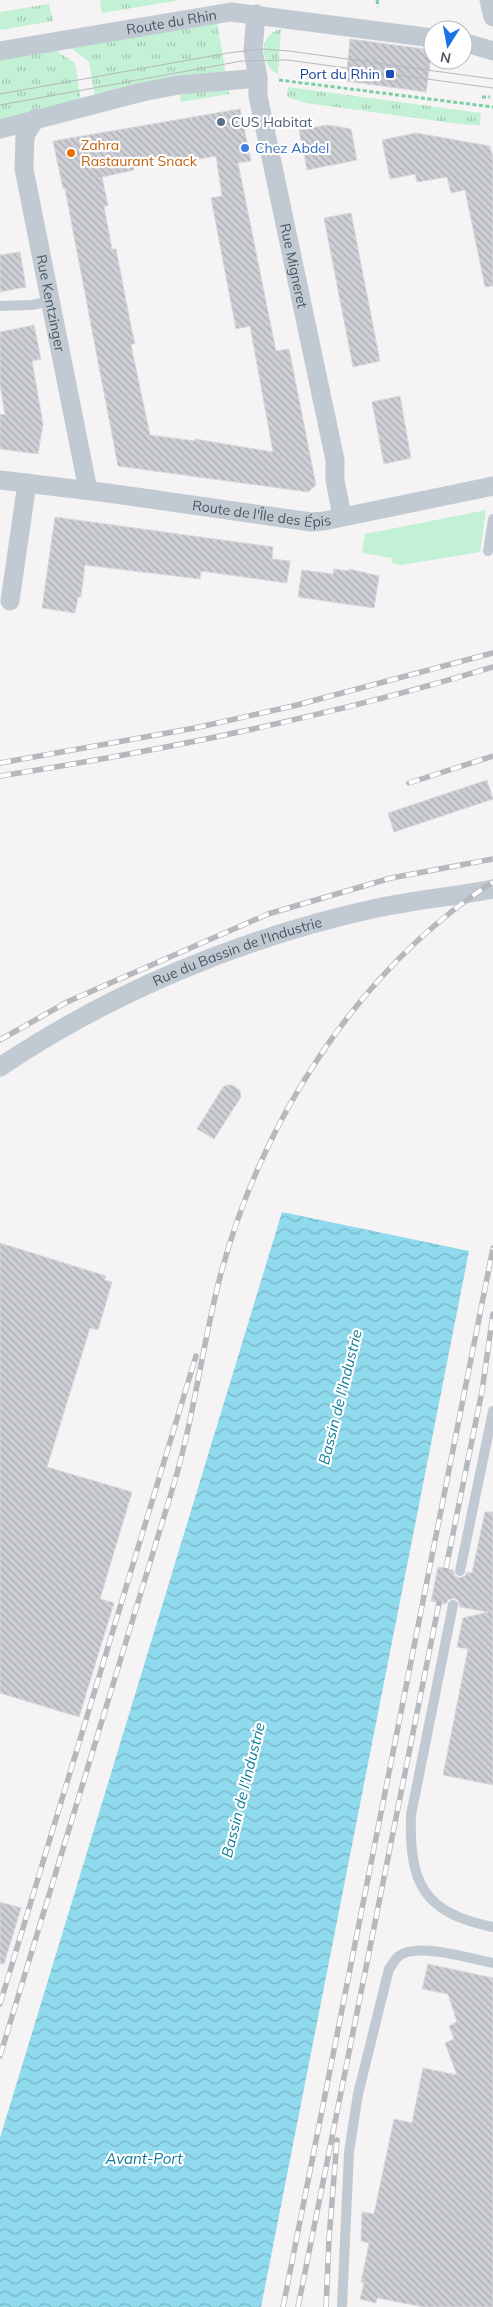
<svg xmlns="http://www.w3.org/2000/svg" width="493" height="2307" font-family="Mulish,sans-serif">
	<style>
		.grass { fill: url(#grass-tufts) }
		.garden { fill: #c3f1d5 }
		.water { fill: url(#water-waves) }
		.building { fill: url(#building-back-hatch); stroke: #d7d9de; fill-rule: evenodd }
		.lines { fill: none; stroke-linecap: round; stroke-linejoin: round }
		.path { stroke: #7ad0a6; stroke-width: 3; stroke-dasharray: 4 2.5; stroke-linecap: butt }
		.service { stroke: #c1cad2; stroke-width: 10 }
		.minor { stroke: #c1cad2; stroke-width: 19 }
		.tram { stroke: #b5b8bd; stroke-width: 1 }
		.rail-casing { stroke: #b5b8bd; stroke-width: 5.5 }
		.rail { stroke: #fff; stroke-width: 4; stroke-dasharray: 11; stroke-linecap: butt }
		.transit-dot { fill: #1a4fb4; stroke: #fff; stroke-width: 2 }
		.service-dot { fill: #5c6f8a; stroke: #fff; stroke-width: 2 }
		.shop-dot { fill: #3f7fe0; stroke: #fff; stroke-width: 2 }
		.food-dot { fill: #e8710a; stroke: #fff; stroke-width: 2 }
		.labels { text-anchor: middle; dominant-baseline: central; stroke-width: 4.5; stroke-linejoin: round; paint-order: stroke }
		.street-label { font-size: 14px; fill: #4a5661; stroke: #fff }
		.transit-label { font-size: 14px; fill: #164399; stroke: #fff; text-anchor: end }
		.service-label { font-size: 14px; fill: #4e5e75; stroke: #fff; text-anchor: start }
		.food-label { font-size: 14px; fill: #c56008; stroke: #fff; text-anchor: start }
		.shop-label { font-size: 14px; fill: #366cbe; stroke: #fff; text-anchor: start }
		.water-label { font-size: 15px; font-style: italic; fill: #0c7c9b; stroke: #fff }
	</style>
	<defs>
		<pattern id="grass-tufts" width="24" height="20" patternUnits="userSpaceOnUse" patternTransform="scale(1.25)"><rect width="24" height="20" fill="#c3f1d5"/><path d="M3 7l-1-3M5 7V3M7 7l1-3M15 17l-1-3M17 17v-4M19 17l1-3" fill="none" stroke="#a0c6b0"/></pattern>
		<pattern id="water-waves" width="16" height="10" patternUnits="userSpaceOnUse" patternTransform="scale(1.25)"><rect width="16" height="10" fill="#90daee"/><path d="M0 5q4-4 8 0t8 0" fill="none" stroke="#78b4c4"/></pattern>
		<pattern id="building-back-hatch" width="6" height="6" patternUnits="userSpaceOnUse" patternTransform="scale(1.25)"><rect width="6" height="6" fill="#cdcfd5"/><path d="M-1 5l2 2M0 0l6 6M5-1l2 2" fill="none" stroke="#a8abb0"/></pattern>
	</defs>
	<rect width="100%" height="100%" fill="#f5f3f3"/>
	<path class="grass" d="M100 0H180L102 13Z
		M49 4 53 21 0 30V12Z
		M217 21 226 75 95 97 89 62 68 46Z
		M281 29 278 74C259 65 258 34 281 29Z
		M55 50 75 63 81 100 0 123V57Z
		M288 87 481 113 480 125 460 124 306 103 287 97Z
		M229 88V94L181 102 180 92Z"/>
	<path class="garden" d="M486 510 480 552 401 565 392 563V558L362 553 365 534Z"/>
	<path class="water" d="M282 1212 469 1251 261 2307H0V2138Z"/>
	<path class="building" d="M350 39 432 50 426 92 346 81Z
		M240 109 251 161 238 163 276 351 289 349 316 485 308 492 118 466 65 189H63L53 141ZM173 156 175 163 216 156 222 196 211 198 236 329 250 326 273 452 195 439V441L150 435 131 345 135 343 132 331 116 249H112L104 206H108L102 177 134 170 133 163Z
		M327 125 351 129 357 160 307 170 299 130Z
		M416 133 490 146 493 158V286L485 287 465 190 451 193 447 177 417 182 415 174 390 179 382 140Z
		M351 213 380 361 353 367 324 218Z
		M20 252 26 287 0 292V255Z
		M34 325 41 359 32 361 43 424 38 454 0 449V414L5 415 0 384V332Z
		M400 396 411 458 384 464 372 402Z
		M55 517 273 547 272 559 290 561 287 583 201 571 200 579 85 565 81 597H78L75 613 42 608Z
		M334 569 349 571V569L379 576 374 608 298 597 302 570 333 574Z
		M487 780 493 799 394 832 388 813Z
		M227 1085H232L240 1090 241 1097 214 1139 197 1129 223 1087Z
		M0 1243 106 1276 104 1280 112 1282 98 1330 90 1328 47 1467 132 1492 100 1599 114 1603 79 1717 0 1693Z
		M485 1512H493V1785L443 1775 468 1649 457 1647 463 1618 488 1612 460 1607 458 1600 454 1598 448 1600 446 1604 431 1601 438 1567 453 1570 455 1576 459 1578 465 1576 467 1572 472 1573Z
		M0 1902 21 1908 4 1964H0Z
		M428 1964 493 1978V2307H424L377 2298 376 2303 360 2299 364 2283 361 2282 369 2243 361 2241 362 2212 374 2214 394 2119 412 2123 423 2068 457 2075 445 2043 454 2039 449 2026 457 2022 448 1994 422 1989Z"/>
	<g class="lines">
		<path class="path" d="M377 0 378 7
			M279 80 493 107
			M482 97H490"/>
		<path class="service" d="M0 306 32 305 50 301
			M488 551 493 519
			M460 1571 493 1411
			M453 1605 411 1815C409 1883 423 1913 493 1927
			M342 2307 349 2152 358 2094 389 1969C392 1965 395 1959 399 1956 418 1942 471 1959 493 1963"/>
		<g class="minor">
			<path d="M489 0 493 17"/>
			<path id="s1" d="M256 14 253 50 258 78V96L335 460V480L342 516"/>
			<path d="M463 42 493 51"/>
			<path id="s2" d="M0 51 231 12 433 38"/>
			<path id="s3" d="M36 118 25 135 24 169 88 490"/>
			<path d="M0 129 142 92 179 85 258 78"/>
			<path id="s4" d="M0 480 108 493 311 522 324 521 493 486"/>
			<path d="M10 601 27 483"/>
			<path id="s5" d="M0 1067C113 991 244 937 377 908 416 900 455 896 493 889"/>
		</g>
		<path class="tram" d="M0 94 228 53 263 49 289 51 493 79
			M0 105 242 61 288 60 493 88"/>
		<g class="rail-casing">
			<path id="rail" d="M0 763 195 728 293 706 493 653
				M0 776C166 750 332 716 493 667
				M409 783 493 756
				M0 1040 67 1002 268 914 391 878 493 859
				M446 1568 482 1391 493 1314
				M0 2004 196 1356
				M0 2056C58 1867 115 1677 173 1487 194 1418 202 1346 220 1277 261 1122 357 970 493 882
				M283 2307 493 1248
				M298 2307 439 1603
				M326 2307 329 2239 337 2140"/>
		</g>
		<use href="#rail" class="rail"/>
	</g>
	<rect class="transit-dot" x="385" y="69" width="10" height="10" rx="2.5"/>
	<circle class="service-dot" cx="221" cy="122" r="5"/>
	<circle class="shop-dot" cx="245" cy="148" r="5"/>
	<circle class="food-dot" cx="71" cy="153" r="5"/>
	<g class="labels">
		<g class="street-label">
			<text stroke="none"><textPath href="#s2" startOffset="174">Route du Rhin</textPath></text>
			<text stroke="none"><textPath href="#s1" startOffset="256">Rue Migneret</textPath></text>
			<text stroke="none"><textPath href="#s3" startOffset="191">Rue Kentzinger</textPath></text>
			<text stroke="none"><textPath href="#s4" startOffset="264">Route de l'Île des Épis</textPath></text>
			<text stroke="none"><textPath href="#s5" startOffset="265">Rue du Bassin de l'Industrie</textPath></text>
		</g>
		<g class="transit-label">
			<text x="380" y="74">Port du Rhin</text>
		</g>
		<g class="service-label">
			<text x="231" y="122">CUS Habitat</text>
		</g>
		<g class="food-label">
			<text x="81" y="145">Zahra<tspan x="81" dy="16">Rastaurant Snack</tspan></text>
		</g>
		<g class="shop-label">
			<text x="255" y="148">Chez Abdel</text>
		</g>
		<g class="water-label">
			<text transform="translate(340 1397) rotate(-76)">Bassin de l'Industrie</text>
			<text transform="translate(243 1790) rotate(-76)">Bassin de l'Industrie</text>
			<text x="144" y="2158">Avant-Port</text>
		</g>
	</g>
	<g transform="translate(448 45) rotate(191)"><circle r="24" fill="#ffffff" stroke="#b7bbc0"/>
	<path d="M0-4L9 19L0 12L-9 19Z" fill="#1a73e8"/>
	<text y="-8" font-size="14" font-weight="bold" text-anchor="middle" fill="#4a5661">N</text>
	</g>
</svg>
